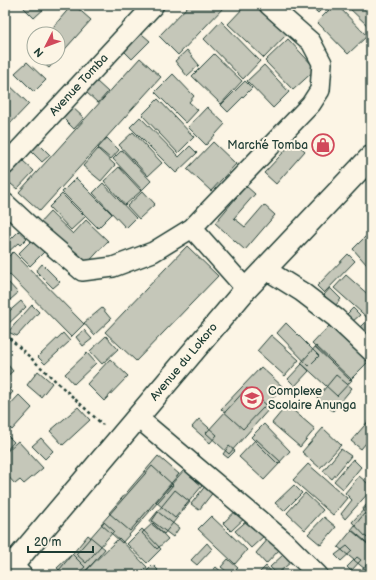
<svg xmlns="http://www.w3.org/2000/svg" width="376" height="580" font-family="'Balsamiq Sans',sans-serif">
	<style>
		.building { fill: #c5c7b9; stroke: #1f3d34 }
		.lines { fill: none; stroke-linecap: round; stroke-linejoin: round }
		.street-casing { stroke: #1f3d34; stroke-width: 22 }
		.secondary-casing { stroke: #1f3d34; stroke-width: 25 }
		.path { stroke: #1f3d34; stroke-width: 2.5; stroke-dasharray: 3 3; stroke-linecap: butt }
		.street { stroke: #fcf5e5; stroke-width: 19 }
		.secondary { stroke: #fcf5e5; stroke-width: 22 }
		.labels { text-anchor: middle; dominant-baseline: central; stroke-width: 4; stroke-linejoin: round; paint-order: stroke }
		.street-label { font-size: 12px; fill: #1f3d34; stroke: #fcf5e5 }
		.poi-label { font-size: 12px; fill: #1f3d34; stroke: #fcf5e5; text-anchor: end }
	</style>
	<rect width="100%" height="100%" fill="#fcf5e5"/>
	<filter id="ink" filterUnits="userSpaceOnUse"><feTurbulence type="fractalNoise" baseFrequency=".025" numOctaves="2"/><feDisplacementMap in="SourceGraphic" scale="8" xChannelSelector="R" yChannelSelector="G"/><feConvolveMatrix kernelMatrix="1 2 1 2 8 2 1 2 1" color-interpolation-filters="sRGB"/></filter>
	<g filter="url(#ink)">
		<path class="building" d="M21 5H44L46 7 34 18Z
			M72 5H74L91 20 58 57V34H47Z
			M189 5H226L178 55 159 36Z
			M246 5H260L288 33 264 58 228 24Z
			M282 5H296L289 12Z
			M310 5H326L318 13Z
			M334 5H337L367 36 348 54 317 22Z
			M346 5H371V29Z
			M221 21 260 61 243 79 204 39Z
			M136 29 150 41 132 59 119 46Z
			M288 39 316 69 293 90 265 61Z
			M187 50 199 65 187 76 175 61Z
			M214 54 242 81 221 104 192 76Z
			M37 58H58L49 68Z
			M140 58 161 77 40 211 19 192Z
			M27 62 46 80 34 92 15 73Z
			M264 65 289 92 273 108 247 81Z
			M173 74 194 96 189 102 198 110 186 123 155 92Z
			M5 81 29 104 5 129Z
			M96 81 108 92 98 103 86 92Z
			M245 81 252 88 228 112 221 105Z
			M158 99 194 137 178 153 142 115Z
			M71 106 84 118 74 129 62 117Z
			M207 107 225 124 206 145 188 127Z
			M140 117 179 157 190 146 197 153 176 173 130 127Z
			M133 132 162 163 148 176 119 145Z
			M107 138 119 150 111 159 98 148Z
			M294 141 305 151 276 184 264 173Z
			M37 142 50 155 42 162 30 150Z
			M213 142 236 164 211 191 187 169Z
			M98 149 115 165 101 181 83 166Z
			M122 150 151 181 142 190 113 159Z
			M22 160 34 171 17 189 5 179Z
			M119 167 141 191 125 205 104 181Z
			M76 178 112 214 98 228 62 192Z
			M103 183 136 218 126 228 93 193Z
			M246 186 255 194 234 218 245 227 264 205 275 215 245 250 215 223Z
			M143 191 155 204 139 219 127 206Z
			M62 194 85 217 71 230 49 207Z
			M50 212 73 234 86 220 108 241 83 268 38 225Z
			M22 228 29 236 20 245 18 243 5 255V245Z
			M366 236 371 242V261L367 265 353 249Z
			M34 238 46 250 30 266 18 254Z
			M187 246 218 276 136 361 105 332Z
			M13 252 84 324 71 337 5 270V260Z
			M348 254 355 261 324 293 317 286Z
			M42 264 60 282 53 288 36 271Z
			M346 275 371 297V321L334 288Z
			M7 281 18 293 10 300 7 296 5 297V283Z
			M330 288 341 299 335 306 324 295Z
			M21 301 26 307 5 327V315Z
			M32 305 39 312 17 336 8 332Z
			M102 308 111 319 94 335 84 323Z
			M353 308 360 315 352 322 346 315Z
			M368 319 371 323 370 339 360 327Z
			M286 323 319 356 309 366 277 333Z
			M329 326 368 362 350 380 312 344Z
			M84 330 92 339 83 346 76 337Z
			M63 333 70 341 45 364 38 357Z
			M271 335 299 360 285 376 257 351Z
			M106 336 118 349 102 364 90 351Z
			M316 346 352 380 337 396 301 363Z
			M87 353 96 363 74 384 65 374Z
			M110 359 128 376 104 401 87 384Z
			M7 364 13 371 5 378V366Z
			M302 364 309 371 295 386 288 379Z
			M261 367 283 387 243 429 221 409Z
			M38 371 52 383 41 397 27 385Z
			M336 375 352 388 333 411 317 398Z
			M5 385 13 392 5 401Z
			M247 388 270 408 229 454 206 433Z
			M371 389V399L366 395Z
			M19 395 32 408 12 430 5 423V410Z
			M287 405 315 429 300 447 272 423Z
			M78 407 90 420 63 445 50 431Z
			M371 416V428L367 424Z
			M371 418V437L361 449 351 441Z
			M199 419 217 435 210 443 192 427Z
			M264 424 290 451 278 464 251 437Z
			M323 428 341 445 320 468 302 452Z
			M5 433 14 442 5 452Z
			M41 438 53 451 45 459 32 446Z
			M256 439 281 462 264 480 239 457Z
			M18 441 43 468 24 484 20 480 15 484 5 473V453Z
			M371 442V453L366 448Z
			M229 446 235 451 228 458 223 454Z
			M341 449 351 456 332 479 323 471Z
			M158 456 179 474 130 531 109 513Z
			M353 459 361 467 343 489 334 481Z
			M308 464 347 498 333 515 293 480Z
			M152 466 173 485 122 543 101 524Z
			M184 470 202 486 175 518 156 502Z
			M359 476 371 486V490L345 519 341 514 352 500 345 493Z
			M206 485 214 491 199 510 191 504Z
			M294 485 302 493 284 511 275 503Z
			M175 490 190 502 164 534 149 522Z
			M305 493 323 510 305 530 287 513Z
			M371 499V518L362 510Z
			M370 503 371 534 367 538 352 522Z
			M240 507 248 515 231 531 223 523Z
			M158 512 179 528 173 537 152 521Z
			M364 514 371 520V547L351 530Z
			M211 516 247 550 235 564 198 529Z
			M324 517 336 527 321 545 308 534Z
			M250 518 265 535 251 548 235 531Z
			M104 522 114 531 86 563 76 554Z
			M153 523 168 539 157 549 142 533Z
			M142 529 161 549 147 563 127 544Z
			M352 530 371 546V574L338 547Z
			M88 535 105 549 83 575H55Z
			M119 538 147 567 139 575H81Z
			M269 538 280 549 266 564 256 553Z
			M207 543 212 549 197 565 191 560Z
			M347 546 352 551 341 561 335 555Z
			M72 554 85 567 76 575H64L57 568Z
			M284 554 291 562 277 574 270 567Z
			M357 557 361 560 351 571 347 567Z
			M228 559 238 568 231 575 221 567Z
			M369 562 371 565V570L366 575H357Z
			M153 565 158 570 153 575H143Z
			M266 566 274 575H257Z
			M216 567 225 575H208Z"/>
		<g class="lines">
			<g class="street-casing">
				<path id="street" d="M5 165 154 5
					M5 203 34 230 82 271 113 267 153 252 192 228 246 289
					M192 228 311 104 320 90 322 63 311 42 269 5
					M265 269 302 292 336 318 371 351
					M137 417 284 541 318 575
					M5 558 22 575"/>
			</g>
			<g class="secondary-casing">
				<path id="secondary" d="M5 574 246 289 371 157"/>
			</g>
			<path class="path" d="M5 334 103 425"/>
			<use href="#street" class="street"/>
			<use href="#secondary" class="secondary"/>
		</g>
	</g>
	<defs>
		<g id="shop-ring" transform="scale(1.15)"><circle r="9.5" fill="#fcf5e5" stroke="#d1495b" stroke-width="1.5"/><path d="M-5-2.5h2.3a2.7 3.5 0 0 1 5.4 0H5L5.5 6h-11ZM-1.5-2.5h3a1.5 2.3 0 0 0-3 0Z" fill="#d1495b"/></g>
		<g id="school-ring" transform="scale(1.15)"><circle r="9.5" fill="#fcf5e5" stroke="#d1495b" stroke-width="1.5"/><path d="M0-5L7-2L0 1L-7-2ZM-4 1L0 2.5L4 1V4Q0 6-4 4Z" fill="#d1495b"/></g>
	</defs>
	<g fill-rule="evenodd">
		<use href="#shop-ring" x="323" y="145"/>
		<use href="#school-ring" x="252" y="398"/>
	</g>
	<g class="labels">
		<g class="street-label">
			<text transform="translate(79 85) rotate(-47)">Avenue Tomba</text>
			<text transform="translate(184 362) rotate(-50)">Avenue du Lokoro</text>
		</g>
		<g class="poi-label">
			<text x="308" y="145">Marché Tomba</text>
			<text x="268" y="391" text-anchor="start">Complexe<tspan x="268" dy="14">Scolaire Anunga</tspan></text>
		</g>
	</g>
	<rect width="376" height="580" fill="none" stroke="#fcf5e5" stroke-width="20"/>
	<rect x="10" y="10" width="356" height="560" fill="none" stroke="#1f3d34" stroke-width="1.5" filter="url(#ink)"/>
	<g transform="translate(46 46) rotate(228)"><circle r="19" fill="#fcf5e5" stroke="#a4ab9e"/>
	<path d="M0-3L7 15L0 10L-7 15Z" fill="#d1495b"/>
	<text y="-6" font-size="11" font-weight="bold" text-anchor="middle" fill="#1f3d34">N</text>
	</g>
	<path d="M28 546v6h65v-6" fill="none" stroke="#1f3d34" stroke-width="2"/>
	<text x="34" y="546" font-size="12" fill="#1f3d34" stroke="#fcf5e5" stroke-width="3" paint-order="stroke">20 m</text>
</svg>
